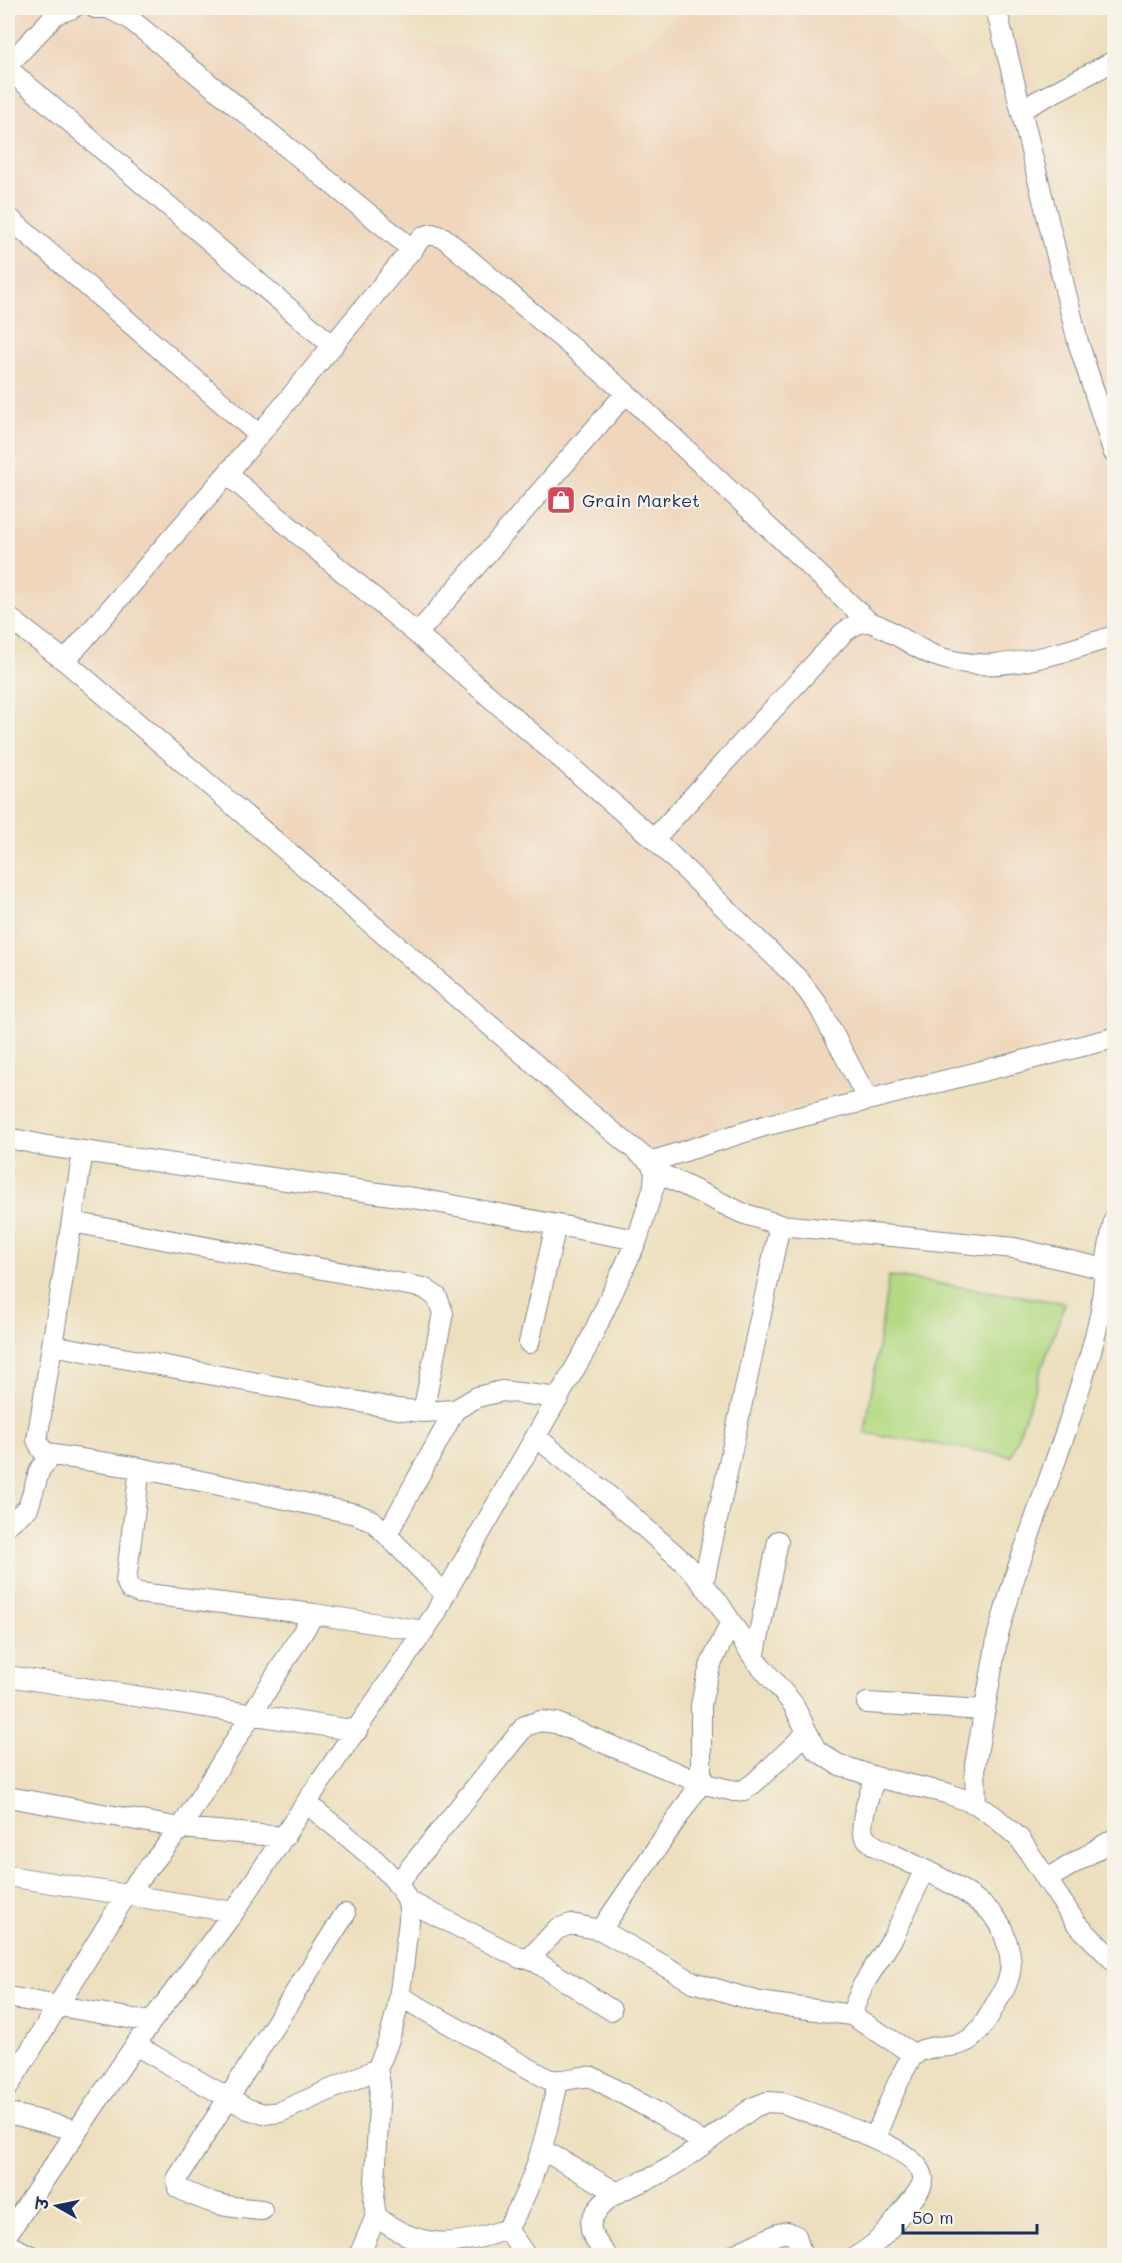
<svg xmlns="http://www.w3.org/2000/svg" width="1122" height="2263" font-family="Mali,'Playpen Sans Deva',sans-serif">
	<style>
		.built { fill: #efd6bc }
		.green { fill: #b3d982; stroke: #678470; stroke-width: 1.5 }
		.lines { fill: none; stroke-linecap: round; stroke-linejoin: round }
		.minor-casing { stroke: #84878e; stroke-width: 22 }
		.minor { stroke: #fff; stroke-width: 20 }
		.labels { text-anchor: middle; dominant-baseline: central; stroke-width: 4.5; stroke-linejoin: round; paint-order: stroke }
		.poi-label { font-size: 18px; fill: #1b2f5e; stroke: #f7f3e8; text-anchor: start }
	</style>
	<rect width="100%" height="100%" fill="#f7f3e8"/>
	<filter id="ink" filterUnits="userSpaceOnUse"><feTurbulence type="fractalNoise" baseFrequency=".0167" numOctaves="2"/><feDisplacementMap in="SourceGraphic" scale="12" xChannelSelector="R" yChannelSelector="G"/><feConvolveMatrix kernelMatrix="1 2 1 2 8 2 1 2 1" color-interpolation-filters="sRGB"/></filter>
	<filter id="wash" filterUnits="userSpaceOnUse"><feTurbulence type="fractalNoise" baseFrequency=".008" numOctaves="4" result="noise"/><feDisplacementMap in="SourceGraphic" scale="24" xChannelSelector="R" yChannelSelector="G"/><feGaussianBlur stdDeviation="1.35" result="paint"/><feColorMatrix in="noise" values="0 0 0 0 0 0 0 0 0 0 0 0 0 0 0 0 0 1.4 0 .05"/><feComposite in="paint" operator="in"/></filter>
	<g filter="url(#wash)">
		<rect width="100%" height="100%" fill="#eddfbe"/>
		<path class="built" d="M8 8H202L604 68 692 8H882L964 83 1024 36 1071 228 1114 381V1030L951 1068 802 1107 644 1161 580 1118 167 747 8 620Z"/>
		<path class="green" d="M889 1276 1065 1303 1011 1456 865 1433Z"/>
	</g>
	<g filter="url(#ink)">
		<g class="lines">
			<g class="minor-casing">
				<path id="minor" d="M95 8H108L130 19 413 250
					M996 8 1078 342 1114 453
					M8 65 56 14 73 8
					M8 69 333 346
					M1022 109 1114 61
					M8 217 259 435
					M227 474 422 237 432 234 444 238 626 393 868 621
					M8 617 65 661 535 1064 585 1109 650 1162 655 1171 654 1186 637 1240 586 1349 445 1594 436 1613 306 1803 234 1912 151 2022 8 2233
					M417 634 626 393
					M65 661 227 474 417 634 654 839 799 980 818 1005 868 1100
					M654 839 843 633C850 628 858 621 867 622 880 622 918 650 933 655 993 678 1057 654 1114 636
					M8 1138 47 1146 420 1199 637 1240
					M83 1151 37 1440 42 1450 53 1455 140 1468 356 1514 373 1521 445 1594
					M650 1162 764 1126 1114 1038
					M655 1171 742 1213 780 1225 1014 1248 1105 1269
					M72 1222 424 1288 437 1297 443 1313 423 1412
					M529 1343 556 1225
					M52 1345 398 1409 423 1412 455 1410
					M536 1437 602 1490 687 1565 718 1602 754 1658 793 1704 816 1750 837 1764 875 1777 946 1793 976 1804 995 1817 1020 1839 1076 1923 1114 1961
					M140 1468 126 1581 130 1589 139 1593 314 1614 424 1631
					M8 1524 28 1508 40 1469 53 1455
					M387 1534 455 1410 477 1397 502 1391 559 1398
					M703 1585 780 1225
					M754 1658 778 1541
					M8 1676 357 1731
					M867 1703 985 1710
					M875 1777C871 1790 858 1824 864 1835 866 1839 872 1843 875 1846 909 1863 984 1893 1001 1926 1003 1931 1005 1937 1007 1943 1014 1965 1011 1979 999 1998 991 2012 983 2029 970 2039 955 2051 928 2042 914 2055 902 2067 883 2119 875 2138
					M8 1797 181 1828 285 1837
					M976 1804 975 1765 998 1634 1015 1576 1068 1425 1091 1352 1101 1311 1105 1269 1114 1220
					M8 1876 234 1912
					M1046 1880 1114 1839
					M397 1884 525 1726 540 1721 556 1723 701 1783 734 1791 744 1790 754 1783 807 1733
					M408 1901 520 1958H530L557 1929 571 1924 601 1930 693 1982 759 2002 851 2015 915 2055
					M601 1930 701 1783V1705L706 1681 711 1664 731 1622
					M530 1958 611 2010
					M8 1997 151 2022
					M401 1997 548 2079C563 2084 576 2075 592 2077L660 2114 703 2143
					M851 2015 863 1985 894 1936 924 1871
					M135 2045 248 2109 264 2114 280 2112 377 2069C398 2025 401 1989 406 1941 408 1929 412 1912 407 1900 396 1870 332 1825 306 1803
					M377 2069 380 2085 374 2202 376 2216C419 2251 457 2247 507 2229 535 2185 547 2132 558 2082
					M8 2087 126 1895 181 1828 314 1614
					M8 2113 76 2130
					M543 2150 616 2192
					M262 2210C225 2207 212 2205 178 2188L177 2179 345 1914
					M507 2229 526 2256
					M8 2245 31 2256
					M359 2256 376 2216
					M607 2256C598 2244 584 2230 594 2215 609 2190 636 2186 659 2174 693 2155 723 2129 754 2107L767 2102 783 2103C808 2113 928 2149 923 2181 921 2190 911 2201 905 2208 891 2228 878 2244 857 2256
					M731 2256 778 2234 787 2232 796 2236 802 2256"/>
			</g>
			<use href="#minor" class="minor"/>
		</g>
	</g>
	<defs>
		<g id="shop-square" transform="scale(1.5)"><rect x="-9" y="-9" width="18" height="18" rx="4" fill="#d1495b" stroke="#f7f3e8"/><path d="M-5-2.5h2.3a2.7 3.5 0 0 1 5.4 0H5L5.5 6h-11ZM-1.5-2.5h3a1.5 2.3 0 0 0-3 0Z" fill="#fff"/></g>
	</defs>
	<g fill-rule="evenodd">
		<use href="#shop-square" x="561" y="500"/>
	</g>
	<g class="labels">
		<g class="poi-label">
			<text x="582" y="500">Grain Market</text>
		</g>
	</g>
	<rect width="1122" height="2263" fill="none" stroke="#f7f3e8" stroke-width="30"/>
	<g transform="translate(57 2206) rotate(279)" stroke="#f7f3e8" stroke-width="4.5" paint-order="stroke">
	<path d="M0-4.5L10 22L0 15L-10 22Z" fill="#1b2f5e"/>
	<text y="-9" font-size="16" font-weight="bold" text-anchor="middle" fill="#1b2f5e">उ</text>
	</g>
	<path d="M903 2224v9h134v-9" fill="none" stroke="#1b2f5e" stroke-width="3"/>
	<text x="912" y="2224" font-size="18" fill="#1b2f5e" stroke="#f7f3e8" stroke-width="4.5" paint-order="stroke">50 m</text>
</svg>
